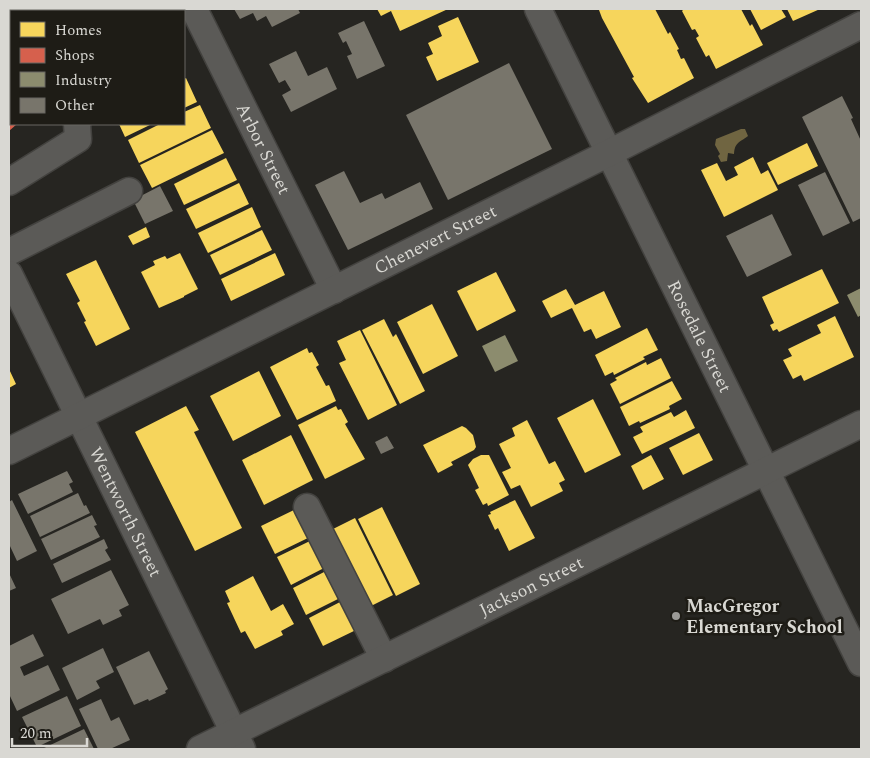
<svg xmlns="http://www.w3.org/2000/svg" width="870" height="758" font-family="Spectral,serif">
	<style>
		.water { fill: #706541 }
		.homes { fill: #f6d55c }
		.shops { fill: #d6604d }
		.industry { fill: #8c8c6e }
		.building { fill: #78756b }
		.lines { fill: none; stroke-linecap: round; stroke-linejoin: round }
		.minor-casing { stroke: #43423f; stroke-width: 29 }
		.minor { stroke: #5b5a57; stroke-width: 26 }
		.poi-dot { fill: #9a9995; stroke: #1e1c16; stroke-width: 2 }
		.labels { text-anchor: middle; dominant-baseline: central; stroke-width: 5; stroke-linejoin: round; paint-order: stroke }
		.street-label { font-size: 18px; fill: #d9d8d3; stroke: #1e1c16 }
		.poi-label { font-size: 18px; font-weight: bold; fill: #d9d8d3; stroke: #1e1c16; text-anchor: start }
	</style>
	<rect width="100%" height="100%" fill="#262521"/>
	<path class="water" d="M741 129H745L748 136C739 143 735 142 734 154L728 153 727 161 721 162 718 156 720 154 715 145 716 139Z"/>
	<path class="homes" d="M377 9H448L400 31 391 11 381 16Z
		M601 9H655L668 34 670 32 679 49 677 50 681 59 684 58 694 78 648 103 632 78 634 77 602 18 599 10Z
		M684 9H741L750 26 752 24 763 45 716 69 709 55 706 57 696 38 699 36 695 29 692 30 682 11Z
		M750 9H781L786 17 761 30Z
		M787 9H820L793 21Z
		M458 17 479 62 437 81 426 57 433 54 428 43 442 36 438 26Z
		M186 78 197 102 184 108V79Z
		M200 105 211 128 139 163 128 140 160 124H184V112Z
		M119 124H152L125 137Z
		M212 130 224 153 152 188 140 165Z
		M807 143 818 166 778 185 767 163Z
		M753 157 761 174 768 170 778 190 724 217 701 170 717 163 726 181 738 175 734 167Z
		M226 158 237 180 184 205 174 184Z
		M239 183 249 204 196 229 186 209Z
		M252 207 261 227 208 253 198 233Z
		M146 227 150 237 133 245 128 236Z
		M262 230 272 250 220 275 210 255Z
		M180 253 198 289 184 296V297L159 308 141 272 155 265 153 261 165 256 167 259Z
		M275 253 285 275 231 301 221 279Z
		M96 260 130 329 96 346 84 322 86 321 77 303 80 301 66 274Z
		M822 269 839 303 779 332 777 329 773 331 770 325 774 323 762 297Z
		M496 272 516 311 477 331 457 291Z
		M566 289 575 305 604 291 621 327 596 339 591 329 584 332 572 308 551 318 542 301Z
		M432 304 458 356 423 374 397 322Z
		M835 316 854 357 804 381 801 375 793 379 783 360 792 356 788 349 821 333 817 325Z
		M384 319 393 337 396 334 425 391 400 404 362 330Z
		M647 328 658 350 643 357 645 359 614 375 613 372 605 376 595 355Z
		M360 330 397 405 368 420 339 363 346 360 337 341Z
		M307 348 309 353 312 352 319 365 316 367 326 386 329 385 336 401 297 420 270 367Z
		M661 358 671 378 620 404 610 384 617 380 615 378 646 362 647 365Z
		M9 369 16 384 9 388Z
		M259 371 281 416 233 441 210 396Z
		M672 381 682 399 669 406 670 409 640 423 639 421 629 426 620 407Z
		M593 399 621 455 585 473 557 418Z
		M186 406 199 430 194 432 242 528 195 551 135 432Z
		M336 406 338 410 341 409 348 422 345 424 365 459 325 479 298 425Z
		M686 410 695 428 642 454 633 437 643 432 640 427 671 412 674 417Z
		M527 420 549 464 555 461 565 480 559 483 563 491 531 507 520 485 511 489 502 472 511 468 499 444 515 436 512 428Z
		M462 426 466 428 473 435 476 447 474 450 451 462 453 465 438 473 423 445Z
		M699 433 713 460 683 475 669 448Z
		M291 435 313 480 264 505 242 460Z
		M481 455H489L509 495 488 506 487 503 483 505 475 490 479 488 468 465 473 459Z
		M651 455 664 479 643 490 631 466Z
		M515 500 535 538 509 551 498 528 495 530 488 515 491 514 490 512Z
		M382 507 420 584 396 596 358 519Z
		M296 509 310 537 275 554 261 526Z
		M355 518 393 595 369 607 331 530Z
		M312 540 326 567 291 585 277 557Z
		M326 571 340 598 306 615 293 588Z
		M253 576 271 611 283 604 294 624 281 631 283 635 255 649 245 631 241 633 227 603 230 602 225 591Z
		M342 601 356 630 323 646 309 618Z"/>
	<path class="shops" d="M36 9H135L132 11H34Z
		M11 33V124H17L9 131V35Z"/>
	<path class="industry" d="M861 288V315L858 317 847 295Z
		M505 335 518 361 495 372 482 346Z"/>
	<path class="building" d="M234 9H298L300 13 272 27 266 16 257 21 253 13 240 19Z
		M364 21 385 66 357 79 347 56 352 54 346 41 343 43 338 33Z
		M296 51 308 76 327 67 337 89 291 112 282 95 291 90 285 80 279 83 269 64Z
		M509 63 552 149 448 200 406 115Z
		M842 96 853 118 851 119 861 141V218L853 222 802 117Z
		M344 171 360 203 382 193 385 199 420 182 433 209 348 250 315 185Z
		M825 172 850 223 823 236 798 185Z
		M160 186 173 211 145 224 133 200Z
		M772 214 792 255 747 277 726 236Z
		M387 436 394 448 381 454 375 442Z
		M67 471 73 482 69 484 73 492 28 514 18 494Z
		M78 493 84 506 86 505 90 513 40 537 30 516Z
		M12 500 37 551 17 561 9 544V502Z
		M92 515 97 525 94 526 100 537 51 560 41 539Z
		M104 539 108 548 105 550 111 560 62 583 53 564Z
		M111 570 129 605 119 610 122 616 103 625 100 619 68 634 51 599Z
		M9 573 16 588 9 591Z
		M33 634 44 656 20 667 24 676 48 665 60 690 17 711 9 694V646Z
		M103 648 114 672 96 681 100 688 77 700 62 668Z
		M149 651 168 689 165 691 166 693 149 701 148 699 134 705 116 667Z
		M67 696 81 726 37 747 22 717Z
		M101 699 111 721 119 717 130 740 110 749H98L79 709Z
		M84 729 94 749H42Z"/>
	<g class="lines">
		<g class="minor-casing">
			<g id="minor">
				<path id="s1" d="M194 9 334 290"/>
				<path id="s2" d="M538 9 861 663"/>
				<path d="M9 182 78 139 77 124"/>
				<path d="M9 252 129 191"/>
				<path id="s3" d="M9 274 242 749"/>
				<path id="s4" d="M9 451 609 153 861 25"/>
				<path d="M307 507 384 659"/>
				<path id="s5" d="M200 749 861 424"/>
			</g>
		</g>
		<use href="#minor" class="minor"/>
	</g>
	<circle class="poi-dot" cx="676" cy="616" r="5"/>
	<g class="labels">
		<g class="street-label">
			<text stroke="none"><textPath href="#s1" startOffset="156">Arbor Street</textPath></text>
			<text stroke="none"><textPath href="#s4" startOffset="476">Chenevert Street</textPath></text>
			<text stroke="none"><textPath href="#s2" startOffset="365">Rosedale Street</textPath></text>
			<text stroke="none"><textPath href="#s3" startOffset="265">Wentworth Street</textPath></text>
			<text stroke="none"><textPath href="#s5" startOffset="369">Jackson Street</textPath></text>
		</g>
		<g class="poi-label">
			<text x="686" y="606">MacGregor<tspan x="686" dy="21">Elementary School</tspan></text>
		</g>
	</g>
	<rect width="870" height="758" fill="none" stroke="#d9d8d3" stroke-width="20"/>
	<rect x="10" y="10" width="175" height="115" fill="#1e1c16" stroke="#696762"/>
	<rect x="20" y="22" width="25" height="15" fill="#f6d55c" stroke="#696762"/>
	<text x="55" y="35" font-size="15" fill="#d9d8d3">Homes</text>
	<rect x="20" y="48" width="25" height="15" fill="#d6604d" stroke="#696762"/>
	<text x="55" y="60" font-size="15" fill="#d9d8d3">Shops</text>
	<rect x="20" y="72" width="25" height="15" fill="#8c8c6e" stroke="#696762"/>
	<text x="55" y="85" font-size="15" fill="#d9d8d3">Industry</text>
	<rect x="20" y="98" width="25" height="15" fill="#78756b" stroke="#696762"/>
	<text x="55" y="110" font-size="15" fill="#d9d8d3">Other</text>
	<path d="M12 738v8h75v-8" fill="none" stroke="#d9d8d3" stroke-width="2.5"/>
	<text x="20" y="738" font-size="15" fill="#d9d8d3" stroke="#1e1c16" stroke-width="4" paint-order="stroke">20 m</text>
</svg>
